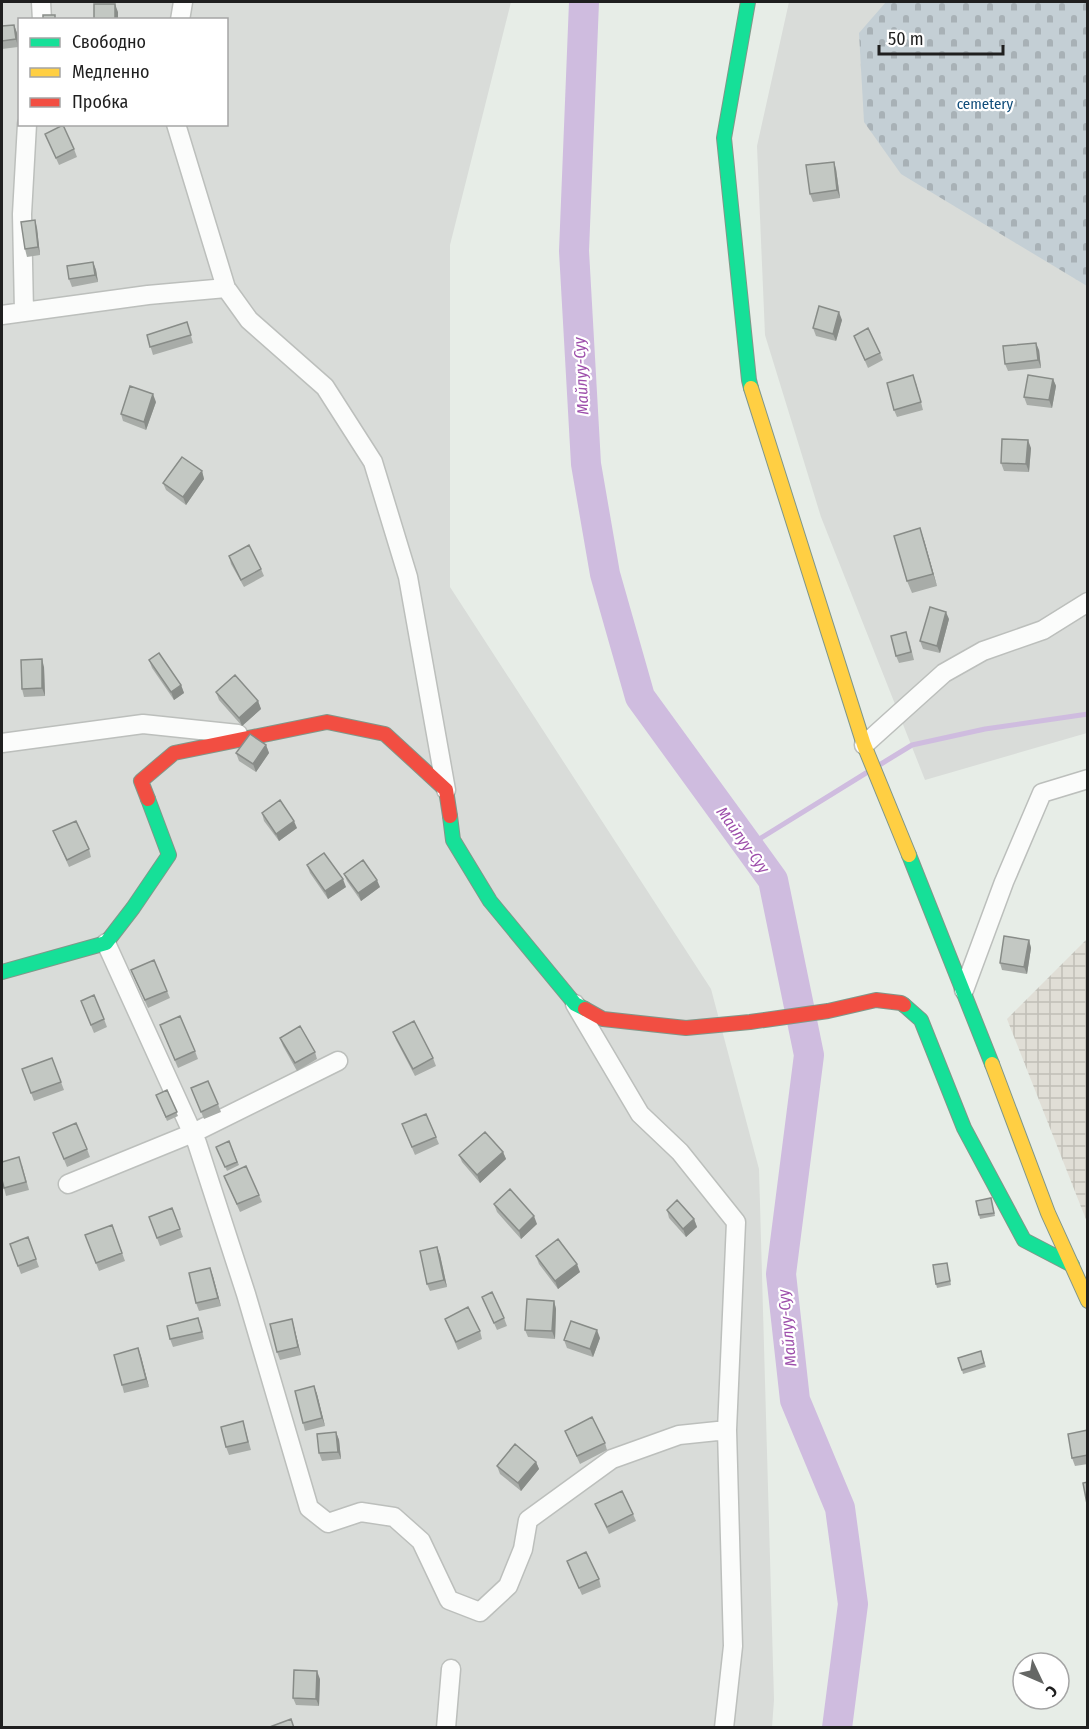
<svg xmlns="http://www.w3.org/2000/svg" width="1089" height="1729" font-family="'Fira Sans Condensed',sans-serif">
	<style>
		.residential { fill: #d9dcd9; fill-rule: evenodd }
		.industrial { fill: url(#industrial-grid) }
		.cemetery { fill: url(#cemetery-stones) }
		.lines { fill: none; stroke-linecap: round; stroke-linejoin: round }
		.stream { stroke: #cfbcdf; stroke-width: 5 }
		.river { stroke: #cfbcdf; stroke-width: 30 }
		.street-casing { stroke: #bcbfbc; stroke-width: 21 }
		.fast-casing { stroke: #809789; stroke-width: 16 }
		.slow-casing { stroke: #809789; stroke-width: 16 }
		.jam-casing { stroke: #809789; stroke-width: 16 }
		.street { stroke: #fbfcfb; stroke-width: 18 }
		.fast { stroke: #16e098; stroke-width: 14 }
		.slow { stroke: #ffcf43; stroke-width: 14 }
		.jam { stroke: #f24e42; stroke-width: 14 }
		.wall { fill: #a8aca8 }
		.shaded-wall { fill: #888c88 }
		.building { fill: #c3c8c3; stroke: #888c88; stroke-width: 1.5 }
		.labels { text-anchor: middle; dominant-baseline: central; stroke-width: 4.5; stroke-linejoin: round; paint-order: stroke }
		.park-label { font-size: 15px; fill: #0f4c7a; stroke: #fff }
		.water-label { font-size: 16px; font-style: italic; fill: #9d4eab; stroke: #fff }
	</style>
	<defs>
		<pattern id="industrial-grid" width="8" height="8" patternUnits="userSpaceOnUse" patternTransform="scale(1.5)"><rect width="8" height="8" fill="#e0ded6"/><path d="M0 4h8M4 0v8" fill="none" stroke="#c0beb7"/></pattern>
		<pattern id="cemetery-stones" width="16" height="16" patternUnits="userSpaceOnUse" patternTransform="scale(1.5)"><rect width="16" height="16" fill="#c4cfd5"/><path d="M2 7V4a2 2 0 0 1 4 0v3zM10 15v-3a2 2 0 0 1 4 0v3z" fill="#a8b1b6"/></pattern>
	</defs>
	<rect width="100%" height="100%" fill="#e7ede7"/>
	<path class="residential" d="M2 2H511L450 245V587L711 989 759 1169 774 1700 772 1727 2 1728ZM20 20H226V124H20Z
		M789 2H1087V733L925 780 821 517 765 335 757 146Z"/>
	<path class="industrial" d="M1087 939V1222L1007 1019Z"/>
	<path class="cemetery" d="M886 2H1087V286L901 174 864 122 859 33Z"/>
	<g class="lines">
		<path class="stream" d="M881 764 912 745 985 729 1088 714
			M748 846 866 773"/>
		<path class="river" d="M584 2 574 251 586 464 605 574 640 697 773 880 809 1055 781 1274 795 1400 840 1508 853 1604 837 1728"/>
		<g class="street-casing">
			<path id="street" d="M41 2 42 20
				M180 20 183 2
				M176 124 226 288 249 320 325 387 373 462 408 577 446 790
				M24 312 22 214 27 124
				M2 315 148 295 226 288
				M2 743 143 724 238 734
				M864 745 944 673 983 651 1043 630 1088 602
				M106 943 197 1143 246 1294 309 1508 328 1523 361 1512 394 1517 421 1541 449 1600 480 1612 508 1586 523 1549 528 1520 612 1459 679 1435 727 1430
				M964 990 1004 882 1042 793 1088 779
				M575 1004 640 1114 680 1152 736 1222 727 1430 733 1646 724 1728
				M68 1184 193 1133 338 1061
				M446 1728 451 1669"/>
		</g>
		<g class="fast-casing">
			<path id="fast" d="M748 2 724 138 749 380 751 388
				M450 816 453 840 490 901 575 1004 585 1009
				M909 855 992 1064
				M2 972 106 943 133 908 169 855 148 799
				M904 1005 921 1020 964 1128 1024 1240 1072 1265"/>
		</g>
		<g class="slow-casing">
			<path id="slow" d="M751 388 864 745 909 855
				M992 1064 1048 1213 1088 1301"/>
		</g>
		<g class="jam-casing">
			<path id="jam" d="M148 799 141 781 174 753 327 722 385 734 446 790 450 816
				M585 1009 603 1019 686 1028 750 1022 828 1011 876 1000 901 1003 904 1005"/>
		</g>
		<use href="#street" class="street"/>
		<use href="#fast" class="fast"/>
		<use href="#slow" class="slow"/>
		<use href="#jam" class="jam"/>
	</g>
	<path class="wall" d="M14 25 17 33 18 47 2 49V26Z
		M45 134 74 149 77 157 59 165Z
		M836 169 840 198 813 202 810 194Z
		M37 228 40 255 27 257 25 249Z
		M93 262 96 270 98 282 72 287 69 279Z
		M842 320 836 341 816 336 813 328Z
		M187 322 193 343 153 355 147 335Z
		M854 336 880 353 883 360 868 368Z
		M1039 350 1041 368 1008 371 1005 364Z
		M1053 379 1056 386 1052 408 1027 405 1024 397Z
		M916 383 923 410 897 417 894 410Z
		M156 402 146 430 123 421 121 414Z
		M1031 448 1029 472 1004 471 1001 463Z
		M202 471 204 479 186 505 166 490 163 483Z
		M924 540 937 586 912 593 907 581Z
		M229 556 261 569 264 576 244 587 231 564Z
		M949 619 940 653 923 649 920 641Z
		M909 640 914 660 899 663 896 656Z
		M149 660 181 685 184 693 174 700 152 668Z
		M44 667 45 696 24 697 22 689Z
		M216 692 258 701 261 709 242 726 219 700Z
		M266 745 269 753 256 772 239 761 236 753Z
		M262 813 297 828 279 841 264 821Z
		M53 831 89 849 91 857 69 867Z
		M307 865 346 887 328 899 310 873Z
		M344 874 380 887 361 901 347 881Z
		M1029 940 1031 948 1027 974 1002 970 1000 963Z
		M131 970 167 991 170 998 148 1008Z
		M81 1001 104 1019 107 1027 94 1033Z
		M160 1025 195 1051 198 1059 178 1068Z
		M393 1032 433 1058 436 1066 415 1076 396 1040Z
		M280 1038 315 1052 317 1059 297 1071 283 1046Z
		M52 1058 64 1090 34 1101 22 1069Z
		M191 1088 218 1104 221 1112 204 1119Z
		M167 1090 178 1116 167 1121 156 1095Z
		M402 1124 436 1137 439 1144 415 1155Z
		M53 1133 87 1149 90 1157 67 1167Z
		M229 1141 239 1165 227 1171 216 1147Z
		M503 1152 506 1159 480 1183 462 1162 459 1155Z
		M22 1165 29 1190 6 1196 4 1188Z
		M224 1176 259 1195 262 1202 240 1212Z
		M991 1198 995 1216 980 1219 979 1215Z
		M494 1204 537 1224 521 1239 497 1212Z
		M172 1208 183 1237 160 1246 149 1217Z
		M667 1210 694 1219 697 1227 686 1237 669 1218Z
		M112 1225 125 1261 99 1271 85 1235Z
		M28 1237 39 1267 21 1274 10 1244Z
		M437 1247 440 1255 447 1287 430 1291 427 1284Z
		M536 1256 580 1272 558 1289 539 1264Z
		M947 1263 951 1285 937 1288 936 1284Z
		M210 1268 221 1306 199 1311 196 1303Z
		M482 1297 504 1318 507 1326 497 1330Z
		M554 1301 556 1309 555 1339 528 1337 525 1330Z
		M292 1319 301 1355 280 1360 277 1352Z
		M445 1319 480 1331 482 1339 458 1350Z
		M201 1326 204 1339 173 1347 170 1339Z
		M600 1338 593 1357 567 1348 564 1340Z
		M138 1348 149 1387 124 1393 122 1385Z
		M981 1351 986 1367 963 1374 962 1370Z
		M314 1386 317 1394 325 1426 305 1431 303 1423Z
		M243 1421 251 1450 229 1455 226 1447Z
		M1088 1430V1464L1075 1466 1072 1458Z
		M565 1431 605 1443 607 1450 580 1464Z
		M336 1432 339 1440 341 1459 322 1461 319 1453Z
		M536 1462 539 1469 521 1491 500 1474 497 1466Z
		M595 1504 633 1514 636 1521 609 1534Z
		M567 1561 599 1579 601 1587 582 1595Z
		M320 1679 319 1706 296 1705 293 1698Z"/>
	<path class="shaded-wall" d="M115 4 118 12V20H115Z
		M14 25 17 33 18 47 16 39Z
		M834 162 836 169 840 198 837 190Z
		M35 220 37 228 40 255 38 247Z
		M93 262 96 270 98 282 95 275Z
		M839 312 842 320 836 341 833 334Z
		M1036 343 1039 350 1041 368 1038 360Z
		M1053 379 1056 386 1052 408 1049 400Z
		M153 394 156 402 146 430 144 422Z
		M1028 440 1031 448 1029 472 1026 464Z
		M202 471 204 479 186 505 183 497Z
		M920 528 924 540 937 586 933 574Z
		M946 612 949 619 940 653 937 646Z
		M42 659 44 667 45 696 42 688Z
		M181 685 184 693 174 700 171 692Z
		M258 701 261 709 242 726 239 718Z
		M266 745 269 753 256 772 253 764Z
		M294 821 297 828 279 841 276 834Z
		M343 879 346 887 328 899 325 891Z
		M377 880 380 887 361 901 358 893Z
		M1029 940 1031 948 1027 974 1024 967Z
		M503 1152 506 1159 480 1183 477 1175Z
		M534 1216 537 1224 521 1239 519 1231Z
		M694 1219 697 1227 686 1237 683 1229Z
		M437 1247 440 1255 447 1287 444 1280Z
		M577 1264 580 1272 558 1289 555 1281Z
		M210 1268 213 1276 221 1306 218 1298Z
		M554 1301 556 1309 555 1339 552 1331Z
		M292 1319 301 1355 298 1347Z
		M597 1330 600 1338 593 1357 590 1349Z
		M138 1348 141 1356 149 1387 146 1379Z
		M314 1386 317 1394 325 1426 322 1418Z
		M336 1432 339 1440 341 1459 338 1452Z
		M536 1462 539 1469 521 1491 518 1483Z
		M317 1671 320 1679 319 1706 316 1699Z"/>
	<path class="building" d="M94 4H115V20H94Z
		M43 15H55V20H43Z
		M14 25 16 39 2 41V26Z
		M63 125 74 149 56 158 45 134Z
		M834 162 837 190 810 194 806 165Z
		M35 220 38 247 25 249 21 222Z
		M93 262 95 275 69 279 67 266Z
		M819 306 839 312 833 334 813 328Z
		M187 322 191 335 150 347 147 335Z
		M868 328 880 353 865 360 854 336Z
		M1036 343 1038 360 1005 364 1003 346Z
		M913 375 921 402 894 410 887 383Z
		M1028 375 1053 379 1049 400 1024 397Z
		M130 386 153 394 144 422 121 414Z
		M1002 439 1028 440 1026 464 1001 463Z
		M182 457 202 471 183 497 163 483Z
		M920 528 933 574 907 581 894 536Z
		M249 545 261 569 241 580 229 556Z
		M930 607 946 612 937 646 920 641Z
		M906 632 911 652 896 656 891 636Z
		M159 653 181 685 171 692 149 660Z
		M42 659V688L22 689 21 660Z
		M235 675 258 701 239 718 216 692Z
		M250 734 266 745 253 764 236 753Z
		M280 800 294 821 276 834 262 813Z
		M76 821 89 849 67 860 53 831Z
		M324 853 343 879 325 891 307 865Z
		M363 860 377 880 358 893 344 874Z
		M1004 936 1029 940 1024 967 1000 963Z
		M154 960 167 991 145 1000 131 970Z
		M94 995 104 1019 91 1025 81 1001Z
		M180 1016 195 1051 175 1060 160 1025Z
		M414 1021 433 1058 413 1069 393 1032Z
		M300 1026 315 1052 295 1063 280 1038Z
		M52 1058 61 1082 31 1093 22 1069Z
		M208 1081 218 1104 201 1112 191 1088Z
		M167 1090 177 1112 166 1117 156 1095Z
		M426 1114 436 1137 412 1147 402 1124Z
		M76 1123 87 1149 64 1159 53 1133Z
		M485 1132 503 1152 477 1175 459 1155Z
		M229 1141 237 1162 225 1167 216 1147Z
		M19 1157 26 1182 4 1188 2 1180V1162Z
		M246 1166 259 1195 237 1204 224 1176Z
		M510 1189 534 1216 519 1231 494 1204Z
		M991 1198 994 1213 979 1215 976 1201Z
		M677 1200 694 1219 683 1229 667 1210Z
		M172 1208 180 1229 157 1238 149 1217Z
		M112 1225 122 1253 96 1263 85 1235Z
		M28 1237 36 1259 18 1266 10 1244Z
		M558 1239 577 1264 555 1281 536 1256Z
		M437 1247 444 1280 427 1284 420 1251Z
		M947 1263 950 1281 936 1284 933 1265Z
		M210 1268 218 1298 196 1303 189 1273Z
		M492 1292 504 1318 494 1323 482 1297Z
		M527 1299 554 1301 552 1331 525 1330Z
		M468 1307 480 1331 456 1342 445 1319Z
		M198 1318 202 1332 170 1339 167 1326Z
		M292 1319 298 1347 277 1352 270 1324Z
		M571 1321 597 1330 590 1349 564 1340Z
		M138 1348 146 1379 122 1385 114 1355Z
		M981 1351 984 1363 962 1370 958 1358Z
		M314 1386 322 1418 303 1423 295 1391Z
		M592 1417 605 1443 577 1456 565 1431Z
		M243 1421 248 1442 226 1447 221 1427Z
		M1088 1430V1455L1072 1458 1068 1434Z
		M336 1432 338 1452 319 1453 317 1434Z
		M515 1444 536 1462 518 1483 497 1466Z
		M1088 1482V1504H1087L1083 1483Z
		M622 1491 633 1514 607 1527 595 1504Z
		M586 1552 599 1579 579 1588 567 1561Z
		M294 1670 317 1671 316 1699 293 1698Z
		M291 1719 294 1728H267Z"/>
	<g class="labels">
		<g class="park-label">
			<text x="985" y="104">cemetery</text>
		</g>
		<g class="water-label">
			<text transform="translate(581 376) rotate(-93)">Майлуу-Суу</text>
			<text transform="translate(743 840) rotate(54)">Майлуу-Суу</text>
			<text transform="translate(787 1328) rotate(-96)">Майлуу-Суу</text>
		</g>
	</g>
	<rect width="1089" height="1729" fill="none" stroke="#1f1f1f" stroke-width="6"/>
	<rect x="18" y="18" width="210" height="108" fill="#ffffff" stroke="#a5a5a5" stroke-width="1.5"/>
	<rect x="30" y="38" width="30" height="9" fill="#16e098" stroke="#a5a5a5" stroke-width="1.5"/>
	<text x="72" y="48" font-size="18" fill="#1f1f1f">Свободно</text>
	<rect x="30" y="68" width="30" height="9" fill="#ffcf43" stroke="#a5a5a5" stroke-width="1.5"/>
	<text x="72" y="78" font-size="18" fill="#1f1f1f">Медленно</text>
	<rect x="30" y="98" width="30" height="9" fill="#f24e42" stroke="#a5a5a5" stroke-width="1.5"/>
	<text x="72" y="108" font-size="18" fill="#1f1f1f">Пробка</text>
	<g transform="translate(1041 1681) rotate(134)"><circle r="28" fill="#ffffff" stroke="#a5a5a5" stroke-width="1.5"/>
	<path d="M0-4.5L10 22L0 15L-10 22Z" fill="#656765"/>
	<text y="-9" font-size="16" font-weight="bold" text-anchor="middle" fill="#1f1f1f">С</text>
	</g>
	<path d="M879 45v9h124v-9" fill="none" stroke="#1f1f1f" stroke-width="3"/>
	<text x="888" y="45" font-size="18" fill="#1f1f1f" stroke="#ffffff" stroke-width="4.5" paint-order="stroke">50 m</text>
</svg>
